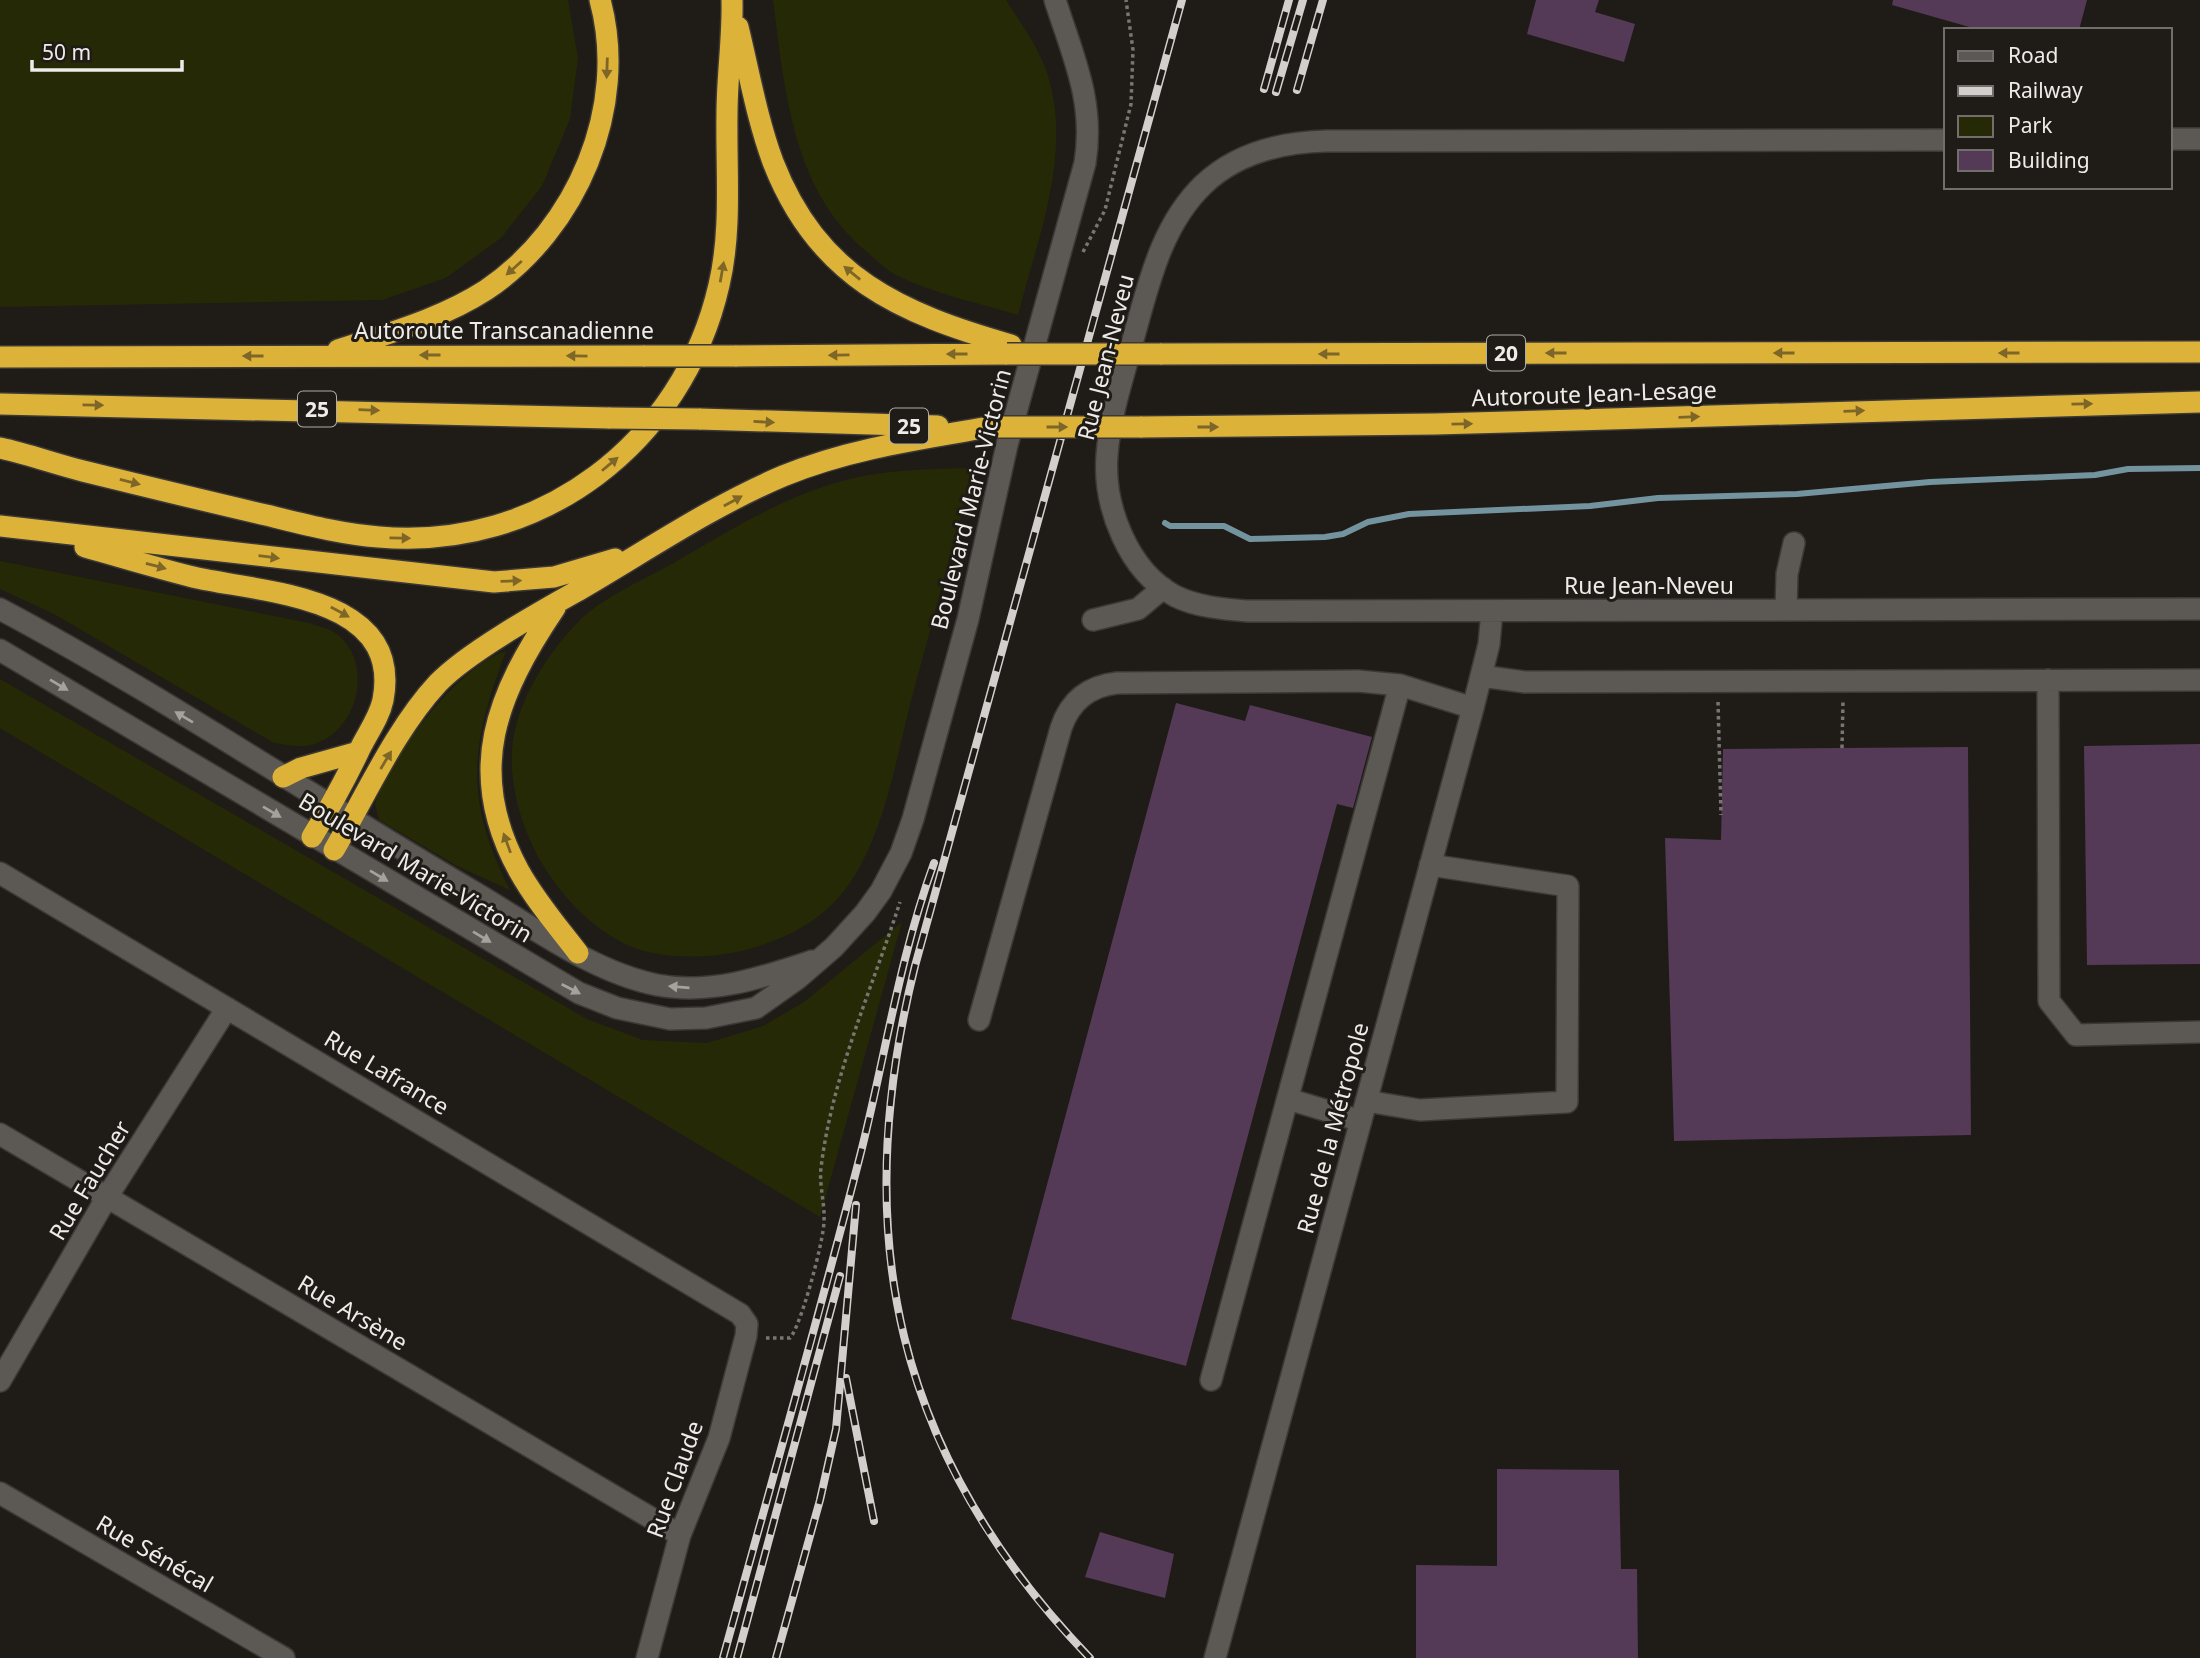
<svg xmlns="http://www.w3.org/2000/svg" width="2200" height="1658" font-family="'Noto Sans',sans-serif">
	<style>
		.green { fill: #262905 }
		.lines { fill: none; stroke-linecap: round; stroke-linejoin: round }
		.stream { stroke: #73949e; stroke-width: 6 }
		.building { fill: #543a57 }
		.minor-casing { stroke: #3b3836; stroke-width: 24 }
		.highway-casing { stroke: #3b3836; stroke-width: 24 }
		.path { stroke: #797572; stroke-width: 3.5; stroke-dasharray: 3.5 3.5; stroke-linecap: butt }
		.minor { stroke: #5c5853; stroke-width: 21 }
		.highway { stroke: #ddb239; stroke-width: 21 }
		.rail-casing { stroke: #d2cfcc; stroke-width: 8 }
		.rail { stroke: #1f1b17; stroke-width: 5; stroke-dasharray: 16; stroke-linecap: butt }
		.highway-bridge-casing { stroke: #3b3836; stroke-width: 24; stroke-linecap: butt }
		.highway-bridge { stroke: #ddb239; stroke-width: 21 }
		.oneway { fill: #7e6628 }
		.oneway2 { fill: #a5a29e }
		.labels { text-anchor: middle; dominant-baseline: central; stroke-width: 6; stroke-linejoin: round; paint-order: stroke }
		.shield { fill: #1f1b17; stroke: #b0ada9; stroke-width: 2 }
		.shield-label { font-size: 21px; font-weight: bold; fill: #eeebe8 }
		.street-label { font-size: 23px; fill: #eeebe8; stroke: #1f1b17 }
	</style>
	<rect width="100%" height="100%" fill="#1f1b17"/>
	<path class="green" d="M0 0H568L578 58 570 119 542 186 501 238 446 278 382 300 0 307Z
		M773 0H1006C1020 22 1037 45 1046 70 1074 150 1038 237 1018 315 978 303 934 294 896 275 886 270 876 260 867 252 792 190 785 91 773 0Z
		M974 468C953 546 932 623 911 701 895 763 882 848 839 897 814 925 784 939 749 949 712 959 658 961 623 943 557 908 508 826 512 750 515 703 548 652 581 619 600 599 651 576 677 561 734 528 789 493 854 478 894 469 934 469 974 468Z
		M0 561 309 623C316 626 327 628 334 632 377 661 358 738 306 746 296 747 283 744 274 743L54 614 0 589Z
		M506 651C471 744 463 798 510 890L457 866 379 820 375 804C390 758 458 665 506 651Z
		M0 679 587 1019 643 1040 707 1043 763 1026 804 1002 902 922 820 1217 0 728Z"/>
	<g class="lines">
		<path class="stream" d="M1165 523 1170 526H1224L1250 539 1325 537 1343 534 1368 522 1409 514 1590 506 1658 498 1797 494 1930 482 2095 475 2128 469 2200 468"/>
	</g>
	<path class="building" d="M1536 0H1599L1595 12 1635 24 1624 62 1527 34Z
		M1893 0H2087L2079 30H1980L1892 5Z
		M1176 703 1245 721 1250 705 1372 737 1353 808 1337 804 1186 1366 1011 1319Z
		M2200 744V964L2087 965 2084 746Z
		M1968 747 1971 1135 1674 1141 1665 838 1721 840 1723 749Z
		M1497 1469 1619 1470 1621 1569H1637L1638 1658H1416V1565L1497 1566Z
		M1100 1532 1174 1554 1165 1598 1085 1577Z"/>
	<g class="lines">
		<g class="minor-casing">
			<path id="minor" d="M2170 139H2200
				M1946 140 1327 141C1282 142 1238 152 1204 184 1162 224 1149 282 1134 336 1124 375 1110 414 1107 455 1103 506 1128 571 1175 596 1197 607 1223 609 1247 611L2200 609
				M0 609C160 694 312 797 469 889 528 923 589 971 657 985 711 995 761 978 812 961
				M1786 610 1787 574 1794 543
				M1093 620 1138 609 1163 588
				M0 650 579 993 617 1008 670 1019 706 1018 756 1008 797 979 834 947 865 913 881 891 901 853 913 819 968 619 1007 445 1085 163C1095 102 1073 56 1055 0
				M1481 676 1525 682 2200 680
				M2048 680 2049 1001 2076 1035 2200 1032
				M0 873 740 1314 747 1324 746 1336 719 1438 680 1535 647 1658
				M979 1020 1061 728C1070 701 1089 686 1117 683L1358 681 1400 685
				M1288 1099 1361 1121
				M1366 1101 1420 1110 1567 1102 1568 886 1430 865
				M0 1134 680 1535
				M1211 1380 1400 685 1473 708
				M0 1381 107 1197 227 1008
				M0 1493 284 1658
				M1215 1658 1473 708 1489 644 1492 611"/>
		</g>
		<g class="highway-casing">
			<path id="highway" d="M738 27C749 72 757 119 773 162 818 278 900 313 1011 345
				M338 350C389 333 441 319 486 290 577 229 629 107 600 0
				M1160 354 2200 352
				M735 356 1007 354
				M0 357 645 356
				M0 404 610 418
				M699 419 938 426
				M1140 427 1435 424 2200 402
				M0 448C28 454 55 464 83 471 144 486 205 501 266 515 303 524 340 534 379 537 541 551 683 443 719 285 732 230 726 171 727 114 727 76 733 38 732 0
				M0 526 494 582 554 577 615 559
				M85 547C121 557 157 568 193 577 261 593 403 594 383 700 379 719 366 735 358 753 344 782 329 809 312 837
				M555 608C497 694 464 771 519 871 535 900 558 927 578 953
				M283 777 301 768 358 752
				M334 850C365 797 396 728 438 683 468 652 540 612 579 590 646 551 712 506 783 476 848 449 920 439 989 427"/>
		</g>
		<path class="path" d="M1083 252 1105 210 1131 104 1133 50 1126 0
			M1718 702 1721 815
			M1842 748 1843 701
			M766 1338H790C801 1326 824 1240 824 1221 825 1203 819 1186 821 1168 832 1076 872 989 900 902"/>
		<use href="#minor" class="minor"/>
		<use href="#highway" class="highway"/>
		<g class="rail-casing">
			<path id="rail" d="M1264 89 1289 0
				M1297 90 1323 0
				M1276 92 1303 0
				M846 1378 874 1521
				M723 1658C769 1491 817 1324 860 1156 885 1058 899 959 934 863
				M737 1658 840 1276
				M776 1658 820 1500 836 1429 856 1205
				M1090 1658C895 1456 848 1235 915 966L1182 0"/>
		</g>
		<use href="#rail" class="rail"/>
		<g class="highway-bridge-casing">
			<path id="highway-bridge" d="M1007 354H1160
				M645 356H735
				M610 418 699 419
				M989 427H1140"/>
		</g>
		<use href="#highway-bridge" class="highway-bridge"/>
	</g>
	<defs><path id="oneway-solid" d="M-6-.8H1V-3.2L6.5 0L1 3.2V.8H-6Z" transform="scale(1.75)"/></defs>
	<g class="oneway">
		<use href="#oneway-solid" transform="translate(607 68) rotate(92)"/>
		<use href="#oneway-solid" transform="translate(514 268) rotate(138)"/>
		<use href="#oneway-solid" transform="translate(722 272) rotate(-80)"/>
		<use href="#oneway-solid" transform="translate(852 273) rotate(-141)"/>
		<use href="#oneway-solid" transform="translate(1556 353) rotate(180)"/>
		<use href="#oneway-solid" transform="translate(1784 353) rotate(180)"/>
		<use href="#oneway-solid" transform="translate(2009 353) rotate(180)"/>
		<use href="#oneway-solid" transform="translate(957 354) rotate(180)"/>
		<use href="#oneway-solid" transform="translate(1329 354) rotate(180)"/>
		<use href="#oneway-solid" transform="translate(430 355) rotate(180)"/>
		<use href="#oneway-solid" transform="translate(839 355) rotate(179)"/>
		<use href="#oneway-solid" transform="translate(253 356) rotate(180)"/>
		<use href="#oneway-solid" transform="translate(577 356) rotate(-179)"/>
		<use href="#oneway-solid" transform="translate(2082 404) rotate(-1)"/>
		<use href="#oneway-solid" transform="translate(93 405) rotate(1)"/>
		<use href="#oneway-solid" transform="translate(369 410) rotate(2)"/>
		<use href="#oneway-solid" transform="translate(1854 411) rotate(-2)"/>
		<use href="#oneway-solid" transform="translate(1689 417) rotate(-2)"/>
		<use href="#oneway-solid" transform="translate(764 422) rotate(3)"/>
		<use href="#oneway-solid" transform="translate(1462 424) rotate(-1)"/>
		<use href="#oneway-solid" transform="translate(1057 427)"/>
		<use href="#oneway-solid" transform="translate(1208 427)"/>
		<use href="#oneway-solid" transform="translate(610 464) rotate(-40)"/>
		<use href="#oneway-solid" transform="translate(130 482) rotate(14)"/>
		<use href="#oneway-solid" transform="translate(733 501) rotate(-29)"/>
		<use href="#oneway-solid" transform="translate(400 538) rotate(1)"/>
		<use href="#oneway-solid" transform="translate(269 557) rotate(7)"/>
		<use href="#oneway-solid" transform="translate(156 566) rotate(15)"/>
		<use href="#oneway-solid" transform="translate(511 581) rotate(-2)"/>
		<use href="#oneway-solid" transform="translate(340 612) rotate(29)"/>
		<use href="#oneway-solid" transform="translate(386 760) rotate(-59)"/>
		<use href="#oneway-solid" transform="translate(507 843) rotate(-110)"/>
	</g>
	<g class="oneway2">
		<use href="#oneway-solid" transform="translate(59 685) rotate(31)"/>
		<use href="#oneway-solid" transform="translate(184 717) rotate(-149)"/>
		<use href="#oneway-solid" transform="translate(272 812) rotate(31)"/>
		<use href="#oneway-solid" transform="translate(379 876) rotate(31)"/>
		<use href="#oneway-solid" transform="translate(482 937) rotate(31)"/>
		<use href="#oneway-solid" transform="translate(679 987) rotate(-175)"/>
		<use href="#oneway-solid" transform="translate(571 989) rotate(27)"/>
	</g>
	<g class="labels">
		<g class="shield">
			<rect x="1487" y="335.5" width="38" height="35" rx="5"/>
			<rect x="298" y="391.5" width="38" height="35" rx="5"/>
			<rect x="890" y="408.5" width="38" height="35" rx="5"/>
		</g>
		<g class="shield-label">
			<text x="1506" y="353">20</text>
			<text x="317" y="409">25</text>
			<text x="909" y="426">25</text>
		</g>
		<g class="street-label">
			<text x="504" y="330">Autoroute Transcanadienne</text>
			<text transform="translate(1105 357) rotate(-76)">Rue Jean-Neveu</text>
			<text transform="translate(1594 393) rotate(-2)">Autoroute Jean-Lesage</text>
			<text transform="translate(970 499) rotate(-76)">Boulevard Marie-Victorin</text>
			<text x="1649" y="585">Rue Jean-Neveu</text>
			<text transform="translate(416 867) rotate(31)">Boulevard Marie-Victorin</text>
			<text transform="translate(387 1072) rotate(31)">Rue Lafrance</text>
			<text transform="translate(1332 1128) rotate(-75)">Rue de la Métropole</text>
			<text transform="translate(89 1180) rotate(-59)">Rue Faucher</text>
			<text transform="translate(353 1312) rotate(31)">Rue Arsène</text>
			<text transform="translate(674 1479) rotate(-70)">Rue Claude</text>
			<text transform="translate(155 1553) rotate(30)">Rue Sénécal</text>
		</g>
	</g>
	<rect x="1944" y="28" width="228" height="161" fill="#1f1b17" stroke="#726e6b" stroke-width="2"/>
	<rect x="1958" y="51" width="35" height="10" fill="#5c5853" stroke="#726e6b" stroke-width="2"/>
	<text x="2008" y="63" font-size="21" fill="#eeebe8">Road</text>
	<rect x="1958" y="86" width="35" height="10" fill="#d2cfcc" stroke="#726e6b" stroke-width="2"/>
	<text x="2008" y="98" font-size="21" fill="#eeebe8">Railway</text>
	<rect x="1958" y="116" width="35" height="21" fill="#262905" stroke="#726e6b" stroke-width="2"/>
	<text x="2008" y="133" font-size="21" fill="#eeebe8">Park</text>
	<rect x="1958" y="150" width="35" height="21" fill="#543a57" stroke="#726e6b" stroke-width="2"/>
	<text x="2008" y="168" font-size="21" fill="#eeebe8">Building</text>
	<path d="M32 60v10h150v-10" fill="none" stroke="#eeebe8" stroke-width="3.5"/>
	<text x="42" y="60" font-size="21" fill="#eeebe8" stroke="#1f1b17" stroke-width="5" paint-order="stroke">50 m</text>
</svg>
